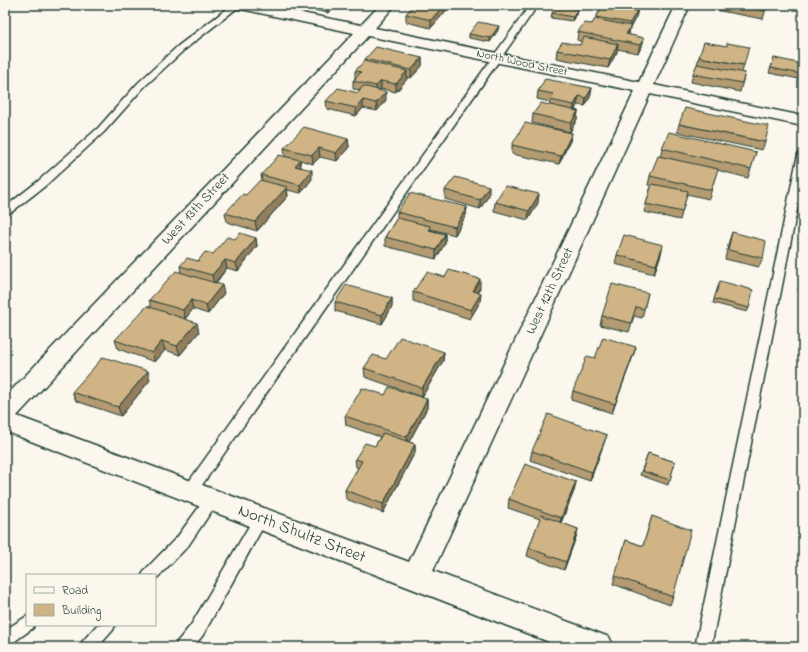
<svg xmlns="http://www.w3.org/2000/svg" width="808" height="652" font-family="'Indie Flower',sans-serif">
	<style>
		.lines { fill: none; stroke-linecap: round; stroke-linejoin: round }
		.lane-casing { stroke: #1f3d34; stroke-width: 3 }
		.street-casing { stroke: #1f3d34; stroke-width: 3 }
		.lane { fill: #fbf7ec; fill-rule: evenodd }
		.street { fill: #fbf7ec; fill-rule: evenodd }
		.wall { fill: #b49b72; stroke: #1f3d34 }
		.shaded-wall { fill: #927e5d; stroke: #1f3d34 }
		.building { fill: #d1b485; stroke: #1f3d34 }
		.labels { text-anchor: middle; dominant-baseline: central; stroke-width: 3; stroke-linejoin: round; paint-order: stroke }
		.far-street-label { font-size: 12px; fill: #1f3d34; stroke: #fbf7ec }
		.street-label { font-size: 14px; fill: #1f3d34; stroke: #fbf7ec }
		.near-street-label { font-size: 17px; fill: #1f3d34; stroke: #fbf7ec }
	</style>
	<rect width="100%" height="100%" fill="#fbf7ec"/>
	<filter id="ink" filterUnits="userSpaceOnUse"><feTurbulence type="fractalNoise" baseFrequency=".025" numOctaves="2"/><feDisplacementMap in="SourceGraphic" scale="8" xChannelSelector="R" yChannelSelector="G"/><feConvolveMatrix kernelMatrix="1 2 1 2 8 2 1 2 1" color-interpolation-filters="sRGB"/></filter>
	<g filter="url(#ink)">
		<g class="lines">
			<g class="lane-casing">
				<path id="lane" d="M232 5H241L184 50 144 87 104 132 45 186 9 214 5 215V207L37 182 98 128 138 83 178 46Z
					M530 5H538L195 495 190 497 185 495 183 491 185 487Z
					M803 151V179L711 647H695L798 154Z
					M212 494 217 496 219 500 188 546 155 580V575H142L145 570 178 536 207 496Z
					M261 512 266 514 268 518 203 635 193 647H175L177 642 191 625 256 514Z
					M27 616V625H34L33 628 11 644 5 647V630Z
					M97 625H115L113 630 98 647H80L82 642Z"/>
			</g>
			<g class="street-casing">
				<path id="street" d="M234 5H262L361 25 380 5H395L375 28 639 82 676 5H690L654 85 803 116V126L650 94 433 571 609 637 614 647H562L5 431V397L354 33 241 9 236 8ZM368 36 635 91 409 562 17 416Z"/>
			</g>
			<use href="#lane" class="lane"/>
			<use href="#street" class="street"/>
		</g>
		<path class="wall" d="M292 5H341L336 10 332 9 328 13Z
			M414 5H451L431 28 406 22V14Z
			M603 5H639L637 9H638L636 17 630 28 629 35 644 38 642 46 638 53 617 49V52L608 68 556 58 557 50 580 45 582 42 577 40 578 32 592 24 596 19V17Z
			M716 5H767L763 19 715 10Z
			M552 13H577L572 21 551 18Z
			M498 30 490 42 469 38V34Z
			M699 57 744 65 742 72 745 73 740 92 691 82 693 74 697 65Z
			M422 58V66L411 78 407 77V79L396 92 381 89 380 90 386 100 377 111 363 108 356 116 327 109 326 101 358 93 360 90 353 89V81L355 78V71L365 61V59Z
			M774 58 803 66 799 79 769 73Z
			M592 88 590 97 585 106 577 105 575 110 578 111 577 119 570 132 532 123 533 114 549 105 550 102 537 99 538 91Z
			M679 124 765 142 762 150 677 132Z
			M572 133 570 141 559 164 512 154V145Z
			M348 139 349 147 337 161 320 157 313 164 300 160 301 167 312 179 301 193 287 190 288 196 257 231 227 222 225 213 262 181 261 175 285 156 284 148Z
			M662 148 756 152 748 178 717 170 709 199 687 194 680 220 644 212 651 186 648 185 650 176 660 157Z
			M445 190 489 195 480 209 445 199Z
			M495 202 538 203 528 220 494 211Z
			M467 207 466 215 455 235 430 229V230L445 234V243L436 259 385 246V237L397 218V212Z
			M732 232 763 258 759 267 725 259 729 241Z
			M256 238 257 246 238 271 227 268 216 283 224 293 208 314 193 309 185 319 199 332 180 355 165 350 155 362 118 349 115 340 151 307 149 300 181 273 180 266 198 261 213 254 235 239Z
			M661 254 654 274 615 264 617 255Z
			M803 269V292L798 290Z
			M720 281 749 308 747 312 713 303Z
			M480 288 477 292 481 293 480 302 470 319 413 301V292Z
			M648 293 642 318 634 316 629 332 600 325 602 316Z
			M392 298V307L382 324 335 311V302Z
			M636 347 633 356 612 413 571 400 573 391 595 358Z
			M444 352 443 361 422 397 365 377 364 368 386 359Z
			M150 380 121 416 76 401 72 392Z
			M385 395 427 399V408L409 442 415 444V452L383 513 346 499 345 490 358 468 356 467 355 459 375 446 380 437 346 425 345 416Z
			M604 443 590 481 530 460 532 451Z
			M648 453 675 462 668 485 640 475Z
			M576 482 574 491 561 523 578 529 576 537 564 570 527 556 529 548 540 519 508 508 509 499Z
			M652 516 673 597 670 605 613 584 626 540 643 546Z"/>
		<path class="shaded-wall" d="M327 5H332V9L328 13Z
			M336 5H341L336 10Z
			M444 5H451L431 28V20Z
			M636 5H639L635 14 636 6Z
			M578 9 577 13 572 21 573 17Z
			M638 9 636 17 630 28 629 34 625 42 626 34 629 29 630 23Z
			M499 26 498 30 490 42V38Z
			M644 38 642 46 638 53 640 45Z
			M618 44 617 52 608 68 610 60Z
			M422 58V66L411 78V70Z
			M407 71V79L396 92V84Z
			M381 81V89L376 94V86Z
			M592 88 590 97 585 106 586 98Z
			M386 92V100L377 111 376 103Z
			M579 96 577 105 573 113 574 105Z
			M363 100V108L356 116V108Z
			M578 111 577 119 570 132 571 123Z
			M572 133 570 141 559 164 561 156Z
			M348 139 349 147 337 161 336 153Z
			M319 148 320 157 313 164 312 155Z
			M300 160 301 168 295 166Z
			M312 170V179L301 193 300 185Z
			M489 186V195L480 209V200Z
			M287 187 288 196 257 231 255 222Z
			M539 194 538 203 528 220 529 211Z
			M467 207 466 215 455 235V227Z
			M445 234V243L436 259V250Z
			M256 238 257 246 238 271 236 263Z
			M663 245 661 254 654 274 656 265Z
			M225 260 227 268 214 284 212 275Z
			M480 279V288L472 300 473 291Z
			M222 285 224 293 208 314 206 305Z
			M481 293 480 302 470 319 471 310Z
			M392 298V307L382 324V315Z
			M191 300 193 309 185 319 183 310Z
			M197 323 199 332 180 355 177 346Z
			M162 341 165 350 155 362 152 353Z
			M636 347 633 356 612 413 615 404Z
			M444 352 443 361 422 397V388Z
			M148 371 150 380 121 416 118 407Z
			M427 399V408L407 446V437Z
			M607 435 604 443 590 481 592 472Z
			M415 444V452L383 513V504Z
			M576 482 574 491 559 527 561 518Z
			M578 529 576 537 564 570 566 562Z"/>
		<path class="building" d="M414 5H444L431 20 406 14Z
			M557 5 578 9 573 17 552 13Z
			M604 5H616L638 9 630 23 596 17Z
			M732 5H767L765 11Z
			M595 19 631 26 626 34 644 38 640 45 578 32 584 23 592 24Z
			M478 22 499 26 490 38 469 34Z
			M584 37 618 44 610 60 557 50 562 42 580 45Z
			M704 42 727 46V43L749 47 744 65 699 57Z
			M376 47 422 58 411 70 365 59Z
			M774 58 803 64 801 74 771 68Z
			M364 61 407 71 396 84 381 81 376 86 353 81 361 72 355 71Z
			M697 64 745 73 742 83 693 74Z
			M545 79 592 88 586 98 579 96 574 105 550 100 553 94 538 91Z
			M363 86 386 92 376 103 363 100 356 108 326 101 338 88 358 93Z
			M541 103 578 111 571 123 533 114Z
			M685 108 769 126 765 142 679 124Z
			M525 123 572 133 561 156 512 145Z
			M304 127 348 139 336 153 319 148 312 155 284 148Z
			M669 132 756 152 751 169 662 148Z
			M279 155 300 160 295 166 312 170 300 185 261 175Z
			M658 156 718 169 711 190 650 176Z
			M455 177 489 186 480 200 445 190Z
			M260 180 287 187 255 222 225 213 243 194 246 195Z
			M652 184 688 191 682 212 646 204Z
			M505 186 539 194 529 211 495 202Z
			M410 193 467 207 455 227 397 212Z
			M397 218 430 226 429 230 445 234 436 250 385 237Z
			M732 232 766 241 763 258 728 250Z
			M240 233 256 238 236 263 225 260 212 275 180 266 187 258 198 261 205 252 213 254 227 237 235 239Z
			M624 235 663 245 656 265 617 255Z
			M449 270 480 279 473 291 481 293 471 310 413 292 427 272 445 277Z
			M176 271 222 285 206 305 191 300 183 310 149 300Z
			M720 281 753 290 749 308 714 299Z
			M612 284 648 293 644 309 636 307 631 323 602 316Z
			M346 285 392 298 382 315 335 302Z
			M147 306 197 323 177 346 162 341 152 353 115 340Z
			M400 337 444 352 422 388 364 368 373 355 386 359Z
			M603 337 636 347 615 404 573 391 587 356 595 358Z
			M103 357 148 371 118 407 72 392Z
			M389 387 427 399 407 437 345 416 362 388 385 395Z
			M548 414 607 435 592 472 532 451Z
			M383 433 415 444 383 504 345 490 362 461 355 459 365 443 375 446Z
			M648 453 675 462 670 480 642 471Z
			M525 464 576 482 561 518 509 499Z
			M541 515 578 529 566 562 529 548Z
			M652 516 691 530 673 597 615 576 626 540 643 546Z"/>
	</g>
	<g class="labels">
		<g class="far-street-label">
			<text transform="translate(522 63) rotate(12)">North Wood Street</text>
		</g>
		<g class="street-label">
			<text transform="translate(196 209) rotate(-47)">West 13th Street</text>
			<text transform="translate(550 291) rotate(-65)">West 12th Street</text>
		</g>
		<g class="near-street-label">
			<text transform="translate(302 534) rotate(21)">North Shultz Street</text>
		</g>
	</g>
	<rect width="808" height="652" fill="none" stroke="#fbf7ec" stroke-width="20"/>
	<rect x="10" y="10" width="788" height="632" fill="none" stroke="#1f3d34" stroke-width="1.5" filter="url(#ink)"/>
	<rect x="26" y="574" width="130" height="52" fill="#fbf7ec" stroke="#a3ada2"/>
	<rect x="34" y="587" width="20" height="6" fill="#fbf7ec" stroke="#a3ada2"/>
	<text x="62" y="594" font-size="12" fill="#1f3d34">Road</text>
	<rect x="34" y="604" width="20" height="12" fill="#d1b485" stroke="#a3ada2"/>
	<text x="62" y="614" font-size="12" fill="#1f3d34">Building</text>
</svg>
